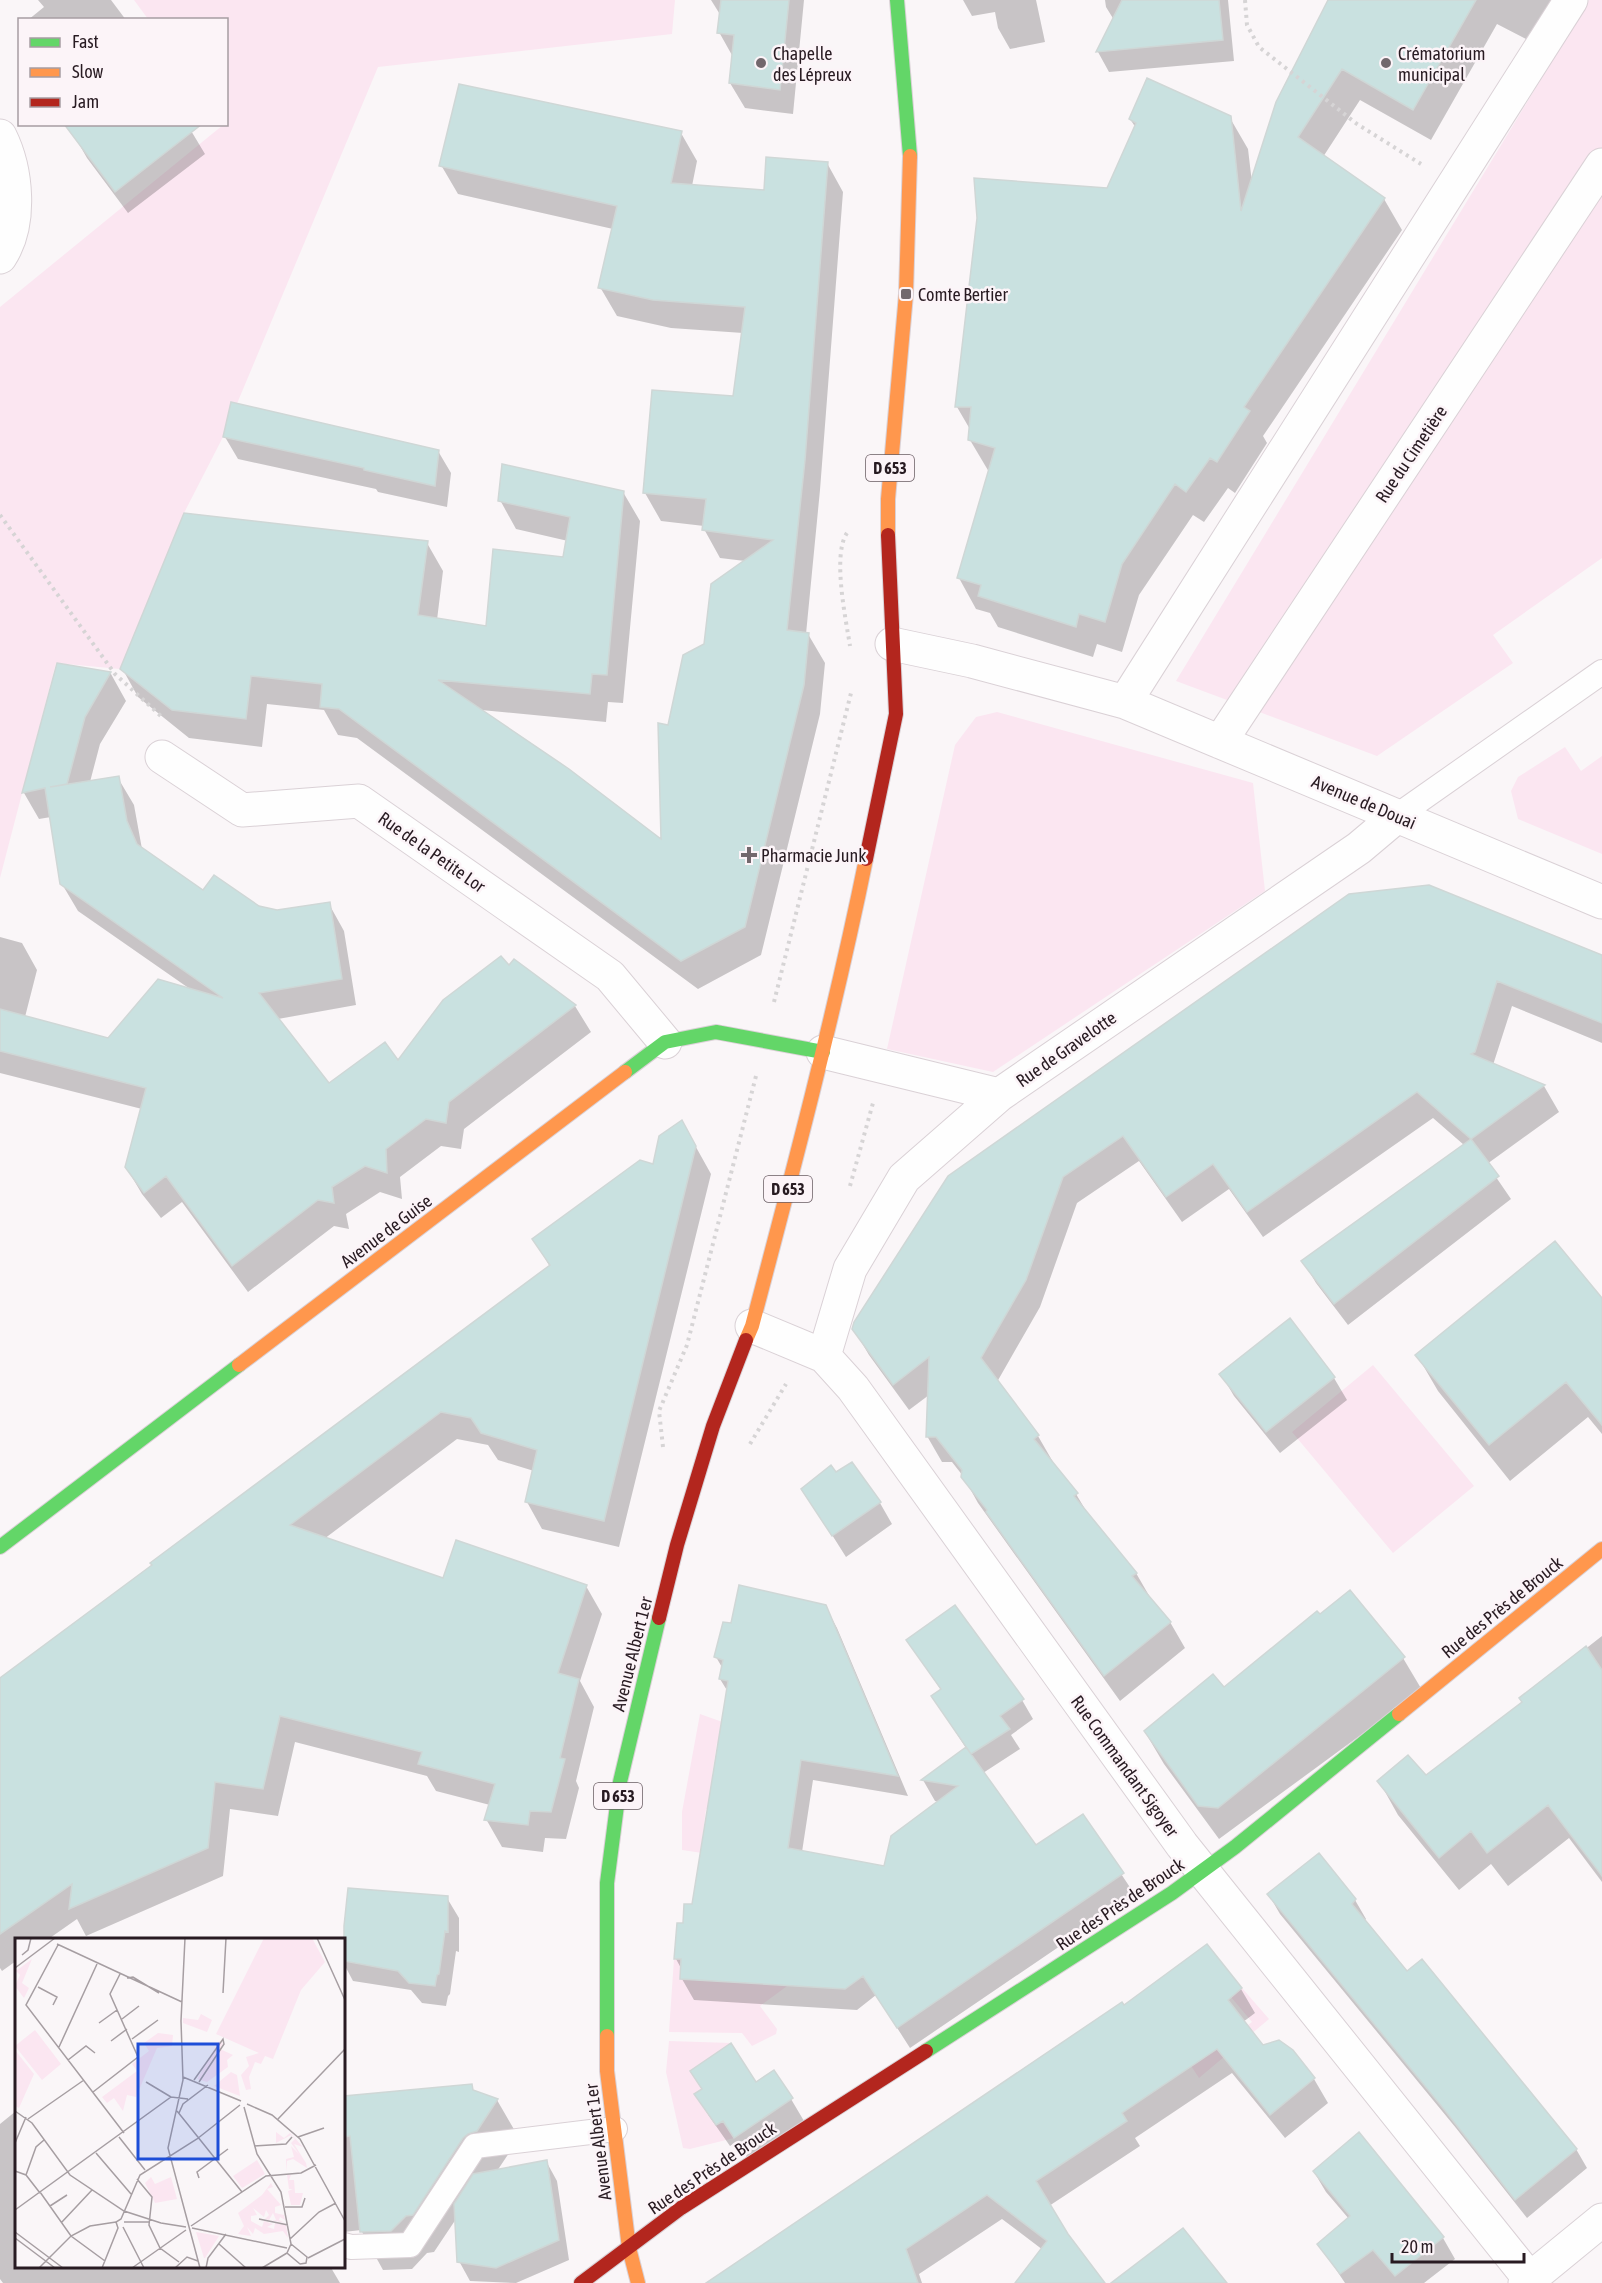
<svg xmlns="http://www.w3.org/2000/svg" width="1602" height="2283" font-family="'Asap Condensed',sans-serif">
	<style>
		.green { fill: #fbe6f1 }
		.shadow { fill: #0003 }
		.building { fill: #c9e1e0; stroke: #cfd7d6; stroke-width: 1.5 }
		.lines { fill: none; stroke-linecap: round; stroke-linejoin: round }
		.lane-casing { stroke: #dad1d6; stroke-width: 26 }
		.street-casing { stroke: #dad1d6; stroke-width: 35 }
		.fast-casing { stroke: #dad1d6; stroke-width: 16 }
		.slow-casing { stroke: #dad1d6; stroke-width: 16 }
		.jam-casing { stroke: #dad1d6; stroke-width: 16 }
		.path { stroke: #d6d4d5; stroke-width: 4; stroke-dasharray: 3 4.5; stroke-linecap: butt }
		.lane { stroke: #fefefe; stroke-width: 24 }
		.street { stroke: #fefefe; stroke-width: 33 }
		.fast { stroke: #63d668; stroke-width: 14 }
		.slow { stroke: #ff974d; stroke-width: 14 }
		.jam { stroke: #b3261e; stroke-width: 14 }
		.poi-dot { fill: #72686d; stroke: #fcf4f8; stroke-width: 2 }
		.labels { text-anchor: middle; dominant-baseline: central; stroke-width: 5; stroke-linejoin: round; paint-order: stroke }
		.shield { fill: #fcf4f8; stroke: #685c62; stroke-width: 1.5 }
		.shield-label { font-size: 16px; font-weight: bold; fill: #281b22 }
		.poi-label { font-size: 18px; fill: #281b22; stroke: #fcf4f8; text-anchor: start }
		.street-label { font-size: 18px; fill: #281b22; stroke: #fcf4f8 }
		.inset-road { fill: none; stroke: #a69ea2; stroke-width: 1.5 }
		.view { fill: #1d4ed8; fill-opacity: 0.15; stroke: #1d4ed8; stroke-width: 3 }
		.inset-edge { fill: none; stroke: #281b22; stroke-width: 3 }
	</style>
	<rect width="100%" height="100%" fill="#faf6f8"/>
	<path class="green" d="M134 0H675L672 34 378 67 223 437 184 513 120 669 56 663 0 878V307L223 125 226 124V20L148 19Z
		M1589 0H1602V558L1493 635 1513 663 1377 756 1176 681Z
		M997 712 1253 783 1265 891 993 1072 887 1049 955 745 976 717Z
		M1565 747 1581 771 1602 756V854L1518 819 1511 791 1518 777Z
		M1373 1365 1474 1486 1393 1553 1292 1432Z
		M700 1714 728 1724 724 1744 717 1743 712 1775 720 1777 715 1810 706 1809 702 1840 711 1842 709 1854 682 1850V1812Z
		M674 1959 794 1981 760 2006 777 2029 776 2034 752 2046 742 2033 669 2032Z
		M1242 1988 1269 2019 1199 2078 1169 2032 1212 2052 1252 2022 1231 1997Z
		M669 2041 731 2043 690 2071 702 2089 695 2094 716 2125 723 2121 734 2138 690 2149 683 2148 666 2072Z"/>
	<path class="shadow" d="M38 0H111L126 20H28L44 7Z
		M711 0H804L793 114 745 108 730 83 733 57 719 32 721 16Z
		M963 0H1036L1045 42 1010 49 998 28 995 12 972 16Z
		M1105 0H1228L1234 61 1109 72 1098 52 1114 20 1106 7Z
		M1329 0H1556L1532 42 1497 24 1431 140 1360 100 1323 157 1384 199 1402 230 1263 436 1267 443 1235 493 1228 488 1204 522 1193 515 1139 595 1122 652 1097 644 1093 657 998 627 990 613 976 609 959 578 989 472 970 440 971 431 957 407 1108 189 1136 128 1130 119 1230 118 1248 149 1252 183Z
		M187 124 205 154 128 213 87 158 75 137Z
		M681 133 697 161 692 186 766 192 827 163 843 192 820 490 806 634H808L825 663 820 714 761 955 698 989 357 738 338 735 324 710 267 704 262 747 189 738 138 697 122 668 427 543 443 571 437 620 487 628 564 559 568 541 516 529 500 500 623 492 640 521 623 703 608 702 606 722 481 710 662 842 669 727 745 561 720 558 704 529V526L661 521 645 493 734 397 743 333 671 328 617 316 600 287 613 229 458 194 441 165Z
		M225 437 438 451 451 473 447 507 378 492 376 489 238 459Z
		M58 664 111 674 126 701 100 744 90 782 118 778 134 805 142 849 204 892 277 912 329 904 344 931 356 1005 278 1019 329 1085 398 1063 515 961 575 1006 591 1032 464 1129 461 1149 441 1146 400 1177 402 1199 380 1192 346 1214 349 1229 334 1226 248 1292 182 1202 161 1218 142 1194 126 1167 142 1109 0 1073V937L22 943 37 970 25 1017 108 1040 190 989 78 911 62 884 51 817 39 819 24 793Z
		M1349 896 1602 958V1043L1512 1006 1493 1065 1544 1086 1559 1112 1487 1164 1511 1199 1348 1325 1316 1283 1303 1261 1464 1145 1433 1118 1263 1237 1229 1189 1182 1222 1139 1161 1077 1203 1040 1307 997 1382 1038 1436 1053 1462 1052 1463 1076 1494 1091 1519 1136 1573 1151 1599 1170 1622 1185 1648 1120 1701 1003 1538 978 1503 963 1476 952 1462H942L927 1436 929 1395 909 1410 869 1355 853 1328Z
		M682 1122 711 1174 619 1547 542 1529 527 1502 534 1471 498 1460 488 1445 457 1439 324 1539 444 1580 586 1586 602 1614 580 1681 594 1707 576 1781 579 1788 566 1839 545 1838 543 1852 502 1847 486 1819 490 1805 436 1791 427 1776 295 1742 278 1816 230 1809 223 1876 86 1936 77 1919 47 1940H16V1961L2 1971 0 1968V1680L550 1267 534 1239 654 1166Z
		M1602 1300V1434L1588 1417 1510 1481 1438 1391 1417 1355Z
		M1221 1374 1334 1378 1347 1400 1280 1453 1234 1396Z
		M836 1475 880 1503 892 1524 846 1557 803 1489Z
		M825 1606 837 1628 908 1796 813 1780 802 1852 885 1867 940 1802 935 1801 923 1780 966 1748 933 1697 941 1690 908 1641 1022 1700 1033 1719 1011 1735 1020 1749 983 1773 1036 1847 1083 1816 1135 1895 910 2048 876 1995 857 2010 694 2000 682 1979V1970L676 1959 685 1925 693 1906 728 1692 720 1679 723 1669 716 1657 732 1625Z
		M1602 1636V1882L1569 1838 1508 1886 1491 1864 1459 1890 1398 1815 1379 1781 1426 1777 1523 1703 1521 1699Z
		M1403 1658 1422 1690 1219 1839 1164 1764 1145 1732 1224 1689Z
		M1318 1855 1355 1900 1366 1919 1364 1921 1407 1973 1576 2149 1587 2168 1527 2218 1456 2128 1280 1914 1269 1895Z
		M350 1889 447 1898 459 1918V1952L456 1951 450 1994 448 1996 446 2006 422 2003 411 1990 353 1981 344 1964V1941Z
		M1241 1989 1255 2013 1243 2022 1262 2047 1292 2051 1314 2079 1328 2103 1285 2138 1232 2073 1135 2138 1140 2146 1049 2206 1066 2235 1104 2283H1017L1043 2250 1002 2219 919 2274 922 2283H744L1123 2007Z
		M692 2072 756 2084 791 2099 804 2121 748 2159 736 2142 730 2146 709 2116 696 2094 702 2090Z
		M471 2086 475 2093 497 2100 519 2138 497 2171 546 2161 557 2181 569 2260 516 2283 470 2281 459 2261 456 2219 434 2252 427 2253 412 2269 383 2270 361 2230 344 2232V2098Z
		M16 2111V2266H330L340 2283H3L0 2279V2124Z
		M1314 2172 1443 2238 1455 2259 1424 2283H1345L1319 2244 1349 2219 1326 2192Z"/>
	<path class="building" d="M721 0H789L780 90 729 83 734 35 717 33Z
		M1122 0H1219L1223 40 1096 52Z
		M1328 0H1476L1413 110 1342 69 1298 137 1385 198 1244 407 1250 411 1217 462 1210 458 1186 492 1175 484 1122 564 1105 622 1079 614 1076 627 978 596 981 585 957 578 995 448 968 440 971 407H955L977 218 974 178 1107 188 1136 123 1129 119 1147 78 1231 116 1241 211 1276 102Z
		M459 84 682 131 671 183 764 190 766 157 828 162 805 460 787 630 809 633 804 685 745 927 681 961 339 709 320 707 322 684 251 676 246 719 172 710 120 669 184 513 428 541 418 615 486 626 493 549 563 557 570 517 498 501 502 464 624 491 607 675 592 674 590 694 438 680 569 769 661 839 658 723 668 725 683 655 704 644 711 584 773 540 702 530 706 499 643 493 652 390 733 396 745 307 653 300 598 288 617 206 439 166Z
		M64 124H202L115 192Z
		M231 402 439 450 435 486 364 470V468L223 437Z
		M57 663 111 672 85 717 67 784 50 787 119 776 127 821 137 844 203 890 214 875 259 906 277 910 330 902 342 979 259 993 329 1083 385 1042 398 1060 443 1000 501 956 509 965 514 959 576 1005 449 1102 446 1123 426 1119 386 1149 387 1173 365 1166 332 1187 334 1203 318 1200 232 1266 166 1176 144 1193 125 1167 146 1088 0 1051V1009L108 1038 158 979 223 998 60 884 45 788 22 793Z
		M1429 885 1602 955V1023L1497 981 1475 1052 1471 1054 1545 1085 1471 1139 1417 1092 1247 1212 1213 1164 1166 1197 1123 1136 1063 1177 1026 1280 981 1358 1039 1435 1034 1439 1078 1493 1074 1496 1137 1573 1132 1576 1171 1622 1104 1676 986 1512 987 1510 961 1477 962 1470 936 1437H926L929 1357 893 1385 852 1329 854 1322 948 1176 1349 894Z
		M682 1120 696 1146 604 1521 525 1502 537 1450 481 1433 471 1418 441 1412 290 1525 443 1578 456 1540 587 1585 558 1673 579 1679 560 1758 565 1759 551 1812 530 1811 528 1825 484 1820 495 1784 418 1764 422 1752 280 1716 263 1789 215 1782 208 1848 69 1909 72 1884 0 1934V1678L152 1565 150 1563 550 1265 532 1239 640 1160 653 1164 659 1136Z
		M1471 1139 1499 1176 1334 1304 1301 1261Z
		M1555 1241 1602 1298V1425L1566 1382 1489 1445 1415 1355Z
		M1290 1318 1335 1377 1266 1432 1219 1374Z
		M852 1462 881 1502 832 1536 801 1489 831 1465 836 1472Z
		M739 1585 826 1605 898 1776 801 1760 788 1848 884 1866 891 1836 958 1786 921 1780 966 1747 1036 1845 1083 1814 1124 1873 897 2028 863 1976 845 1989 680 1979 681 1959H674L677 1923H683L684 1904H692L728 1681 719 1679 723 1660 714 1657 723 1622 731 1623Z
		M1350 1590 1405 1657 1218 1808 1198 1806 1144 1731 1213 1674 1224 1687 1317 1611 1320 1614Z
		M955 1605 1024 1699 1000 1716 1010 1729 971 1754 931 1696 941 1689 906 1640Z
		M1586 1646 1602 1670V1876L1548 1805 1487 1853 1471 1831 1439 1858 1377 1781 1408 1755 1426 1775 1522 1702 1519 1698Z
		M1319 1853 1356 1899 1352 1904 1407 1971 1422 1959 1577 2149 1515 2200 1443 2108 1267 1894Z
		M348 1888 448 1896V1932L445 1931 439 1974 437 1975 435 1986 409 1983 398 1971 344 1961V1926Z
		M1207 1944 1242 1988 1228 2000 1263 2045 1279 2040 1293 2050 1315 2078 1270 2115 1217 2049 1122 2113 1127 2121 1036 2181 1068 2234 1105 2283H1015L1047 2241 987 2195 906 2249 918 2283H706L1122 2002 1124 2005Z
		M731 2043 756 2082 774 2070 793 2098 734 2138 723 2121 716 2125 694 2094 702 2089 690 2071Z
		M472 2084 473 2090 498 2099 477 2131 468 2134 463 2138 413 2215 406 2216 391 2231 360 2232 350 2136 344 2137V2096Z
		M1359 2132 1444 2237 1395 2276 1373 2250 1340 2274 1317 2244 1350 2216 1313 2171Z
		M547 2160 559 2240 496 2268 457 2262 454 2204 473 2174Z
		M1183 2228 1227 2283H1111Z"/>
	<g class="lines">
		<g class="lane-casing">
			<path id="lane" d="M1397 816 1602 672
				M344 2245 351 2247 410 2245 475 2146 615 2129"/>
		</g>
		<g class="street-casing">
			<path id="street" d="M0 136C17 170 22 224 0 257
				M892 644 972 661 1125 702 1602 902
				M1125 702 1571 0
				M1220 742 1602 165
				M162 757 242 810 359 801 610 976 665 1042
				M823 1052 999 1095
				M752 1326 824 1356 853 1388 1182 1845 1533 2283
				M824 1356 850 1269 904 1178 999 1095 1359 848 1397 816
				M1525 2283 1602 2220"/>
		</g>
		<g class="fast-casing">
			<path id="fast" d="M897 0 910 156
				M625 1072 665 1042 716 1032 823 1052
				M0 1547 239 1365
				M607 2036V1883L620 1782 659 1618
				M926 2051 1172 1893 1235 1847 1399 1714"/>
		</g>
		<g class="slow-casing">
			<path id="slow" d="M888 535V499L906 294 910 156
				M746 1340 752 1326C793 1171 834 1016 866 859
				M239 1365 625 1072
				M1399 1714 1602 1549
				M607 2036V2071L629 2248 638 2283"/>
		</g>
		<g class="jam-casing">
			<path id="jam" d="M866 859 896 714 888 535
				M659 1618 677 1545 713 1426 746 1340
				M581 2283 681 2208 926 2051"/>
		</g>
		<path class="path" d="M1245 0 1247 25 1259 47 1357 124 1421 164
			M0 515 115 674 162 717
			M847 533C832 555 846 620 850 646
			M774 1002 852 689
			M850 1186 873 1103
			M750 1444 786 1384
			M663 1447 659 1411 687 1345 756 1076"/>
		<use href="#lane" class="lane"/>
		<use href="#street" class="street"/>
		<use href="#fast" class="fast"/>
		<use href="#slow" class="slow"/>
		<use href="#jam" class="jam"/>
	</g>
	<g class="poi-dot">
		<circle cx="761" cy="63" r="6"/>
		<circle cx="1386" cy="63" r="6"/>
		<rect x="900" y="288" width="12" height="12" rx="3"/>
		<path d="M746 846h6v6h6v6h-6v6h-6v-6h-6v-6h6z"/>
	</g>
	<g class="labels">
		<g class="shield">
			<rect x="866" y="455" width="48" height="26" rx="4.5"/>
			<rect x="764" y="1176" width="48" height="26" rx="4.5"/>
			<rect x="594" y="1783" width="48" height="26" rx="4.5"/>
		</g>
		<g class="shield-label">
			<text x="890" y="468">D 653</text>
			<text x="788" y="1189">D 653</text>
			<text x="618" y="1796">D 653</text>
		</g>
		<g class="poi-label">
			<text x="773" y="53">Chapelle<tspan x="773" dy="21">des Lépreux</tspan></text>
			<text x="1398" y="53">Crématorium<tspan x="1398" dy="21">municipal</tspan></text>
			<text x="918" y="294">Comte Bertier</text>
			<text x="761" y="855">Pharmacie Junk</text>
		</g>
		<g class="street-label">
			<text transform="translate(1411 454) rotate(-56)">Rue du Cimetière</text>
			<text transform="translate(1364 802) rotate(23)">Avenue de Douai</text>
			<text transform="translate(432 852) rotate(35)">Rue de la Petite Lor</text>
			<text transform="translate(1066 1049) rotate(-35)">Rue de Gravelotte</text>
			<text transform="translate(386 1231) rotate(-37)">Avenue de Guise</text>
			<text transform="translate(1502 1607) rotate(-39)">Rue des Près de Brouck</text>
			<text transform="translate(632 1654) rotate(-76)">Avenue Albert 1er</text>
			<text transform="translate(1125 1766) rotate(54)">Rue Commandant Sigoyer</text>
			<text transform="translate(1120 1904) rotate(-34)">Rue des Près de Brouck</text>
			<text transform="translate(598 2142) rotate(-97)">Avenue Albert 1er</text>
			<text transform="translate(712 2168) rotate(-34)">Rue des Près de Brouck</text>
		</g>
	</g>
	<g transform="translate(15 1938)">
		<rect width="330" height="330" fill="#faf6f8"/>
		<path d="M249 0H297L310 24 286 52 258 121 250 118 246 126 240 124 234 139 236 151 231 152 226 137 234 128 231 119 244 115 201 96ZM17 21 7 45 14 50 9 60 0 48 5 37 1 33ZM186 76 197 82 192 94 168 85V80L183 82ZM20 92 46 126 27 142 0 108ZM143 95 158 97 157 108 142 110 121 159 112 157 108 173 99 160 92 165 87 159 122 133 117 126 134 113 129 105ZM204 103 208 105 205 111 218 117 212 122 213 129 192 144 182 141ZM0 112 19 136 4 170 0 168ZM216 134 222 137 225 158 199 148ZM261 194 269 200 275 195 278 198 288 209 279 206 291 225 292 230 278 221 272 223 271 234V221L279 219 276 208 284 216 276 205 280 201 276 197 261 205ZM242 222 250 236 227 250 218 238ZM272 237H276L274 242H279L280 255H288L285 267H276L273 253 278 251H274ZM136 239 140 246 156 239 162 261 140 265 130 245ZM256 245 258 249 252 251 266 267 260 269V275L269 277 270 282 265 279 264 282 270 285 256 282H261L258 275 254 282 250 281 254 277 251 272 249 279 238 270 242 277 236 278V283L247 289 249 283 258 286 252 289 259 291 260 285 271 287 273 300 268 293 249 296 240 290 238 296 232 289 236 298 223 296 229 288 223 275 247 257ZM181 294 204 298 190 320H189Z" fill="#fbe6f1"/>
		<path class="inset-road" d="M170 0 166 83 168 142 153 210 185 330M302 0 330 62M42 6 167 64M43 7 11 67 109 195M7 17 13 12 16 0M0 30 40 0M112 40 118 39 144 55M23 49 42 59 38 67M208 55 211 0M107 81 124 68M84 85 102 72M117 101 143 82M96 103 112 91M44 109 82 26M53 122 71 108 80 115M168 139 226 163M179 142 208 101 209 106 184 144M131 144 156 159M78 154 123 119 95 56 105 36M232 166 257 177 285 201 330 283M229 169 242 216 266 254 276 306M0 173 17 185 55 237 109 273 146 285M162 173 227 254M164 175 168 166 193 147M13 181 69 142M263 181 330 111M104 199 130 232M283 199 309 190M0 205 11 179M239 208 271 206 277 199M81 215 116 256M0 233 11 237 25 255M11 237 21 209 29 202M184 240 182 234 213 211M122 241 137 259 134 287 145 310 164 324M25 254 56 298 90 323M35 268 52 257M270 269H287L290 260M0 272 156 159 173 161M244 281 273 287M109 284H135M46 285 77 252M146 285 171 289M176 288 251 238 286 235 301 227M108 289 129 330M177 290 272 310M0 294 48 330M0 300 40 330M275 301 304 274 321 265M204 306 231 330M276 306 292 319 291 325 285 326M276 306 272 315 285 326M293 320 330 301M24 330 56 298 75 288 101 284M87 330 103 290 101 284 106 281 125 237 182 201 225 167M117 330 171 292M160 330 172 319 183 323M191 330 193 320 211 296M247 330 272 315"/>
		<path class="view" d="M123 106H203V221H123Z"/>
		<rect width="330" height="330" class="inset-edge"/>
	</g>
	<rect x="18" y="18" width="210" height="108" fill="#fcf4f8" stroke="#a79da2" stroke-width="1.5"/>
	<rect x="30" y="38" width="30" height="9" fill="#63d668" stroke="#a79da2" stroke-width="1.5"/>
	<text x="72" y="48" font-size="18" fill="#281b22">Fast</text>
	<rect x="30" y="68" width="30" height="9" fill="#ff974d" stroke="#a79da2" stroke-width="1.5"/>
	<text x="72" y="78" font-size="18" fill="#281b22">Slow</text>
	<rect x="30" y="98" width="30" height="9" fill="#b3261e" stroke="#a79da2" stroke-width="1.5"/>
	<text x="72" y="108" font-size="18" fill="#281b22">Jam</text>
	<path d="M1392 2253v9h132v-9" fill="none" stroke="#281b22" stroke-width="3"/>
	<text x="1401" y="2253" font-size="18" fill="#281b22" stroke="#fcf4f8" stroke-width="4.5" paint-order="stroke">20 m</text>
</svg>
